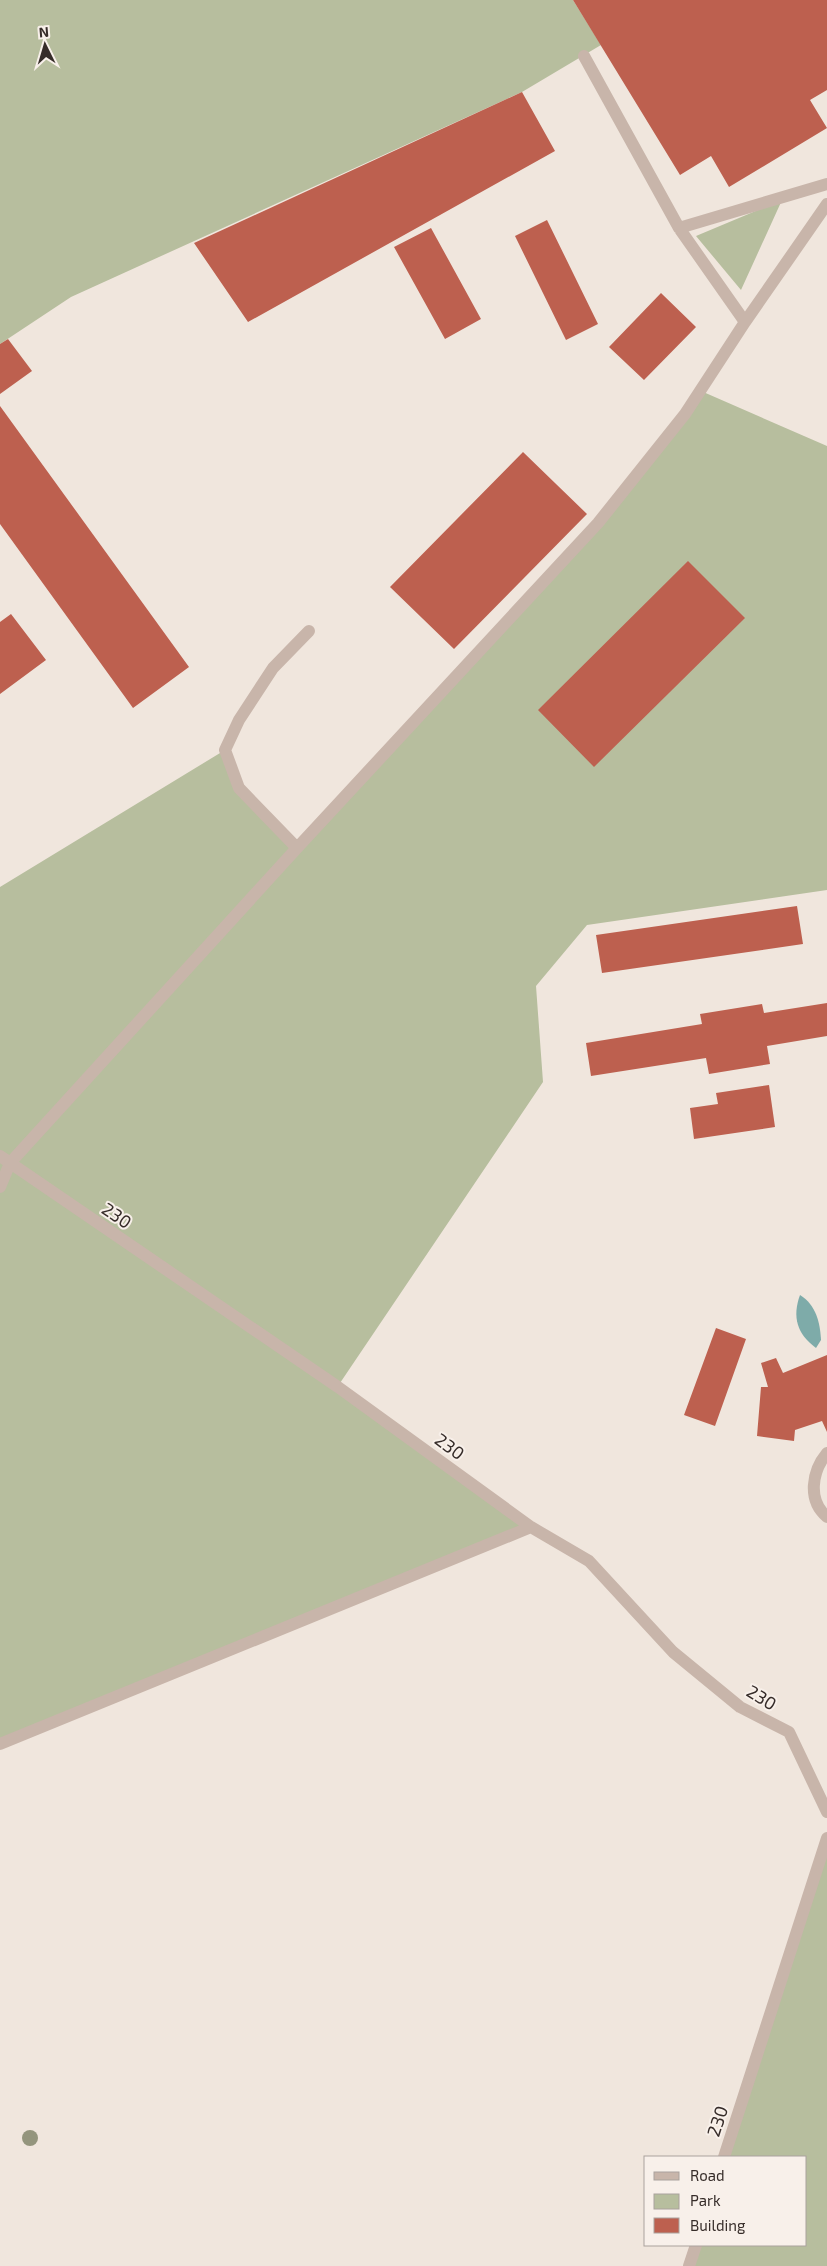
<svg xmlns="http://www.w3.org/2000/svg" width="827" height="2266" font-family="'Exo 2',sans-serif">
	<style>
		.green { fill: #b7be9e }
		.water { fill: #7eaba9 }
		.building { fill: #bd604f }
		.lines { fill: none; stroke-linecap: round; stroke-linejoin: round }
		.service { stroke: #c8b5aa; stroke-width: 12 }
		.tertiary { stroke: #c8b5aa; stroke-width: 12 }
		.tree { fill: #94957d }
		.labels { text-anchor: middle; dominant-baseline: central; stroke-width: 4; stroke-linejoin: round; paint-order: stroke }
		.street-label { font-size: 18px; fill: #362c29; stroke: #f8f0ea }
	</style>
	<rect width="100%" height="100%" fill="#f0e6dd"/>
	<path class="green" d="M0 0H573L601 45 522 92 71 297 0 344Z
		M782 200 741 290 696 236Z
		M701 391 827 446V890L587 925 536 986 543 1082 338 1386 531 1527 0 1744V887L225 750 239 788 296 848 598 523Z
		M827 1838V2266H689L696 2245H806V2157H724Z"/>
	<path class="water" d="M800 1295C816 1305 820 1322 821 1340L816 1348C797 1334 792 1317 800 1295Z"/>
	<path class="building" d="M573 0H827V90L810 100 827 128 729 187 711 156 680 175Z
		M522 92 555 151 248 322 194 243Z
		M547 220 598 324 566 340 515 236Z
		M431 228 481 319 445 339 394 247Z
		M661 293 696 327 644 380 609 347Z
		M8 339 32 371 0 394V344Z
		M0 406 189 667 133 708 0 524Z
		M523 452 587 514 454 649 390 587Z
		M688 561 745 618 594 767 538 710Z
		M11 614 46 660 0 694V622Z
		M797 906 803 944 602 973 596 935Z
		M827 1003V1036L767 1046 770 1064 709 1074 706 1058 591 1076 586 1043 702 1024 700 1014 762 1004 764 1013Z
		M769 1085 775 1127 694 1139 690 1108 718 1104 716 1093Z
		M716 1328 746 1339 715 1426 684 1415Z
		M827 1355V1432L822 1421 795 1430 794 1441 757 1436 761 1387H768L761 1363 776 1358 783 1373Z"/>
	<g class="lines">
		<path class="service" d="M584 56 679 228 745 322
			M679 228 827 184
			M297 848 239 788 225 750 239 720 273 668 309 631
			M0 1156 338 1387 531 1527 589 1561 673 1652 740 1707 789 1732 827 1812
			M0 1187 10 1163 297 848 598 523 685 414 745 322 827 204
			M827 1453C812 1471 807 1500 827 1517
			M0 1744 531 1527"/>
		<path class="tertiary" d="M724 2157 827 1838
			M689 2266 696 2245"/>
	</g>
	<circle class="tree" cx="30" cy="2138" r="8"/>
	<g class="labels">
		<g class="street-label">
			<text transform="translate(117 1215) rotate(34)">230</text>
			<text transform="translate(450 1446) rotate(36)">230</text>
			<text transform="translate(762 1697) rotate(31)">230</text>
			<text transform="translate(717 2121) rotate(-72)">230</text>
		</g>
	</g>
	<rect x="644" y="2156" width="162" height="90" fill="#f8f0ea" stroke="#aaa29d"/>
	<rect x="654" y="2172" width="25" height="8" fill="#c8b5aa" stroke="#aaa29d"/>
	<text x="690" y="2181" font-size="15" fill="#362c29">Road</text>
	<rect x="654" y="2194" width="25" height="15" fill="#b7be9e" stroke="#aaa29d"/>
	<text x="690" y="2206" font-size="15" fill="#362c29">Park</text>
	<rect x="654" y="2218" width="25" height="15" fill="#bd604f" stroke="#aaa29d"/>
	<text x="690" y="2231" font-size="15" fill="#362c29">Building</text>
	<g transform="translate(45 45) rotate(355)" stroke="#f8f0ea" stroke-width="4" paint-order="stroke">
	<path d="M0-4L9 19L0 12L-9 19Z" fill="#362c29"/>
	<text y="-8" font-size="14" font-weight="bold" text-anchor="middle" fill="#362c29">N</text>
	</g>
</svg>
